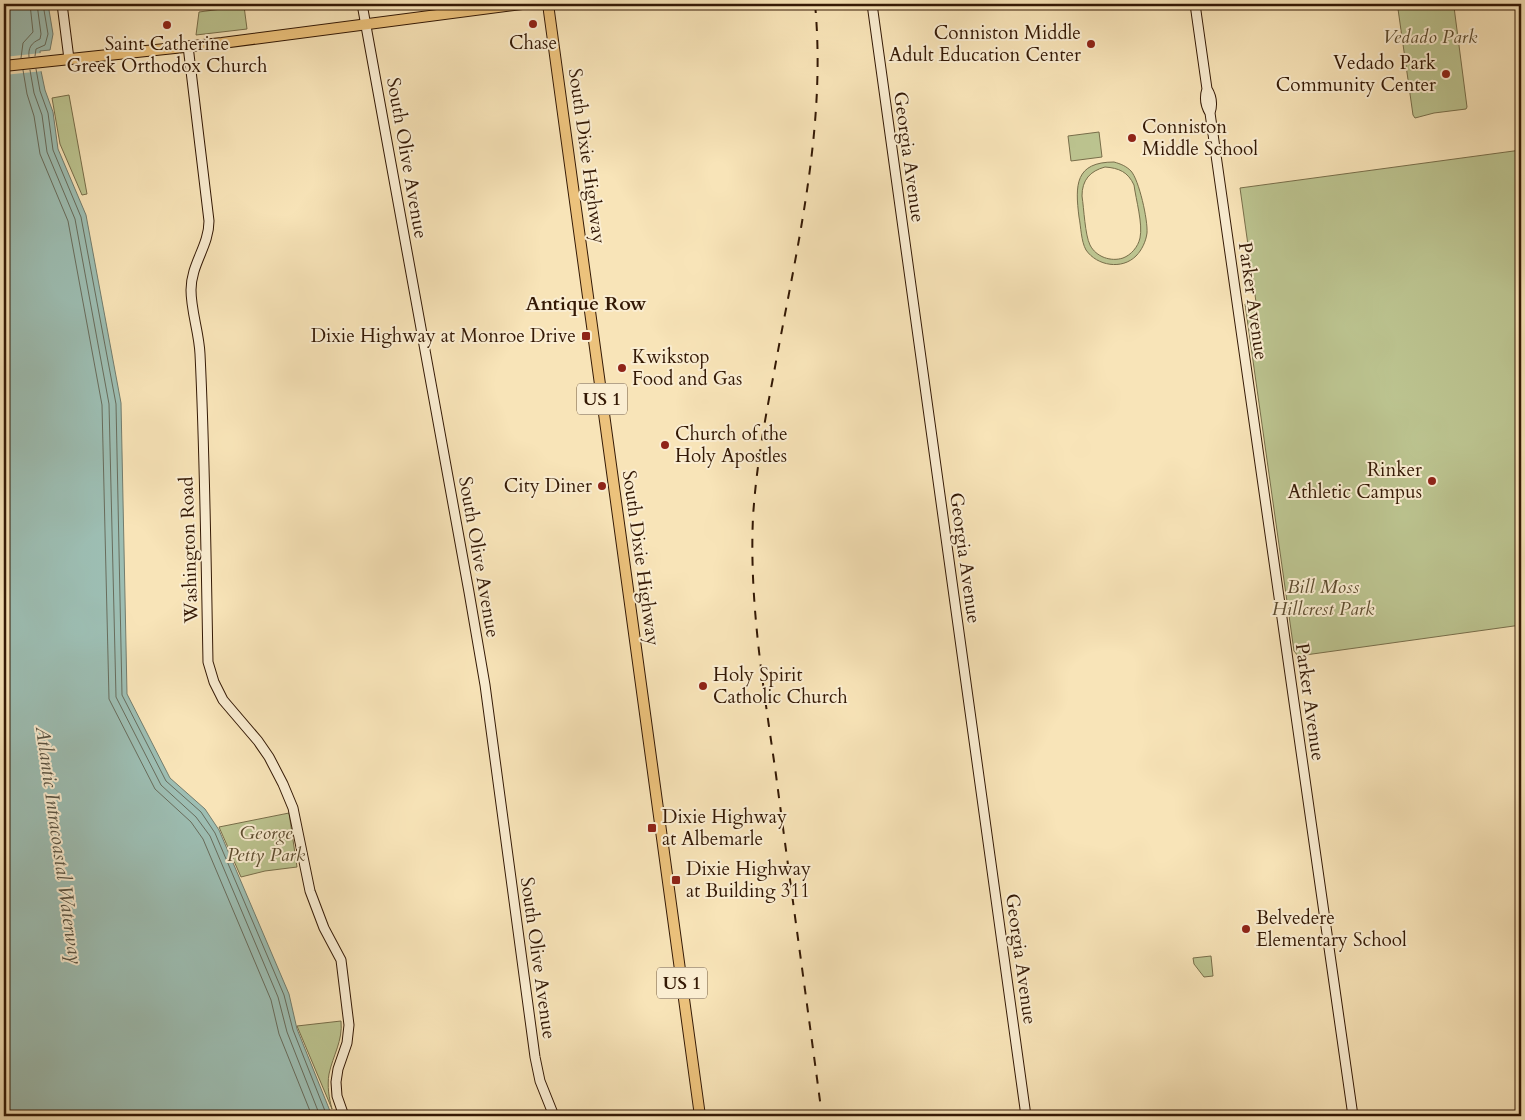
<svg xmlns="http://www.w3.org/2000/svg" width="1525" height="1120" font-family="Cardo,serif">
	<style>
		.green { fill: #bcc490; stroke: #786e4a; fill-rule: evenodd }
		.water { fill: #9dbeb3; stroke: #737c6d }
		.pier { fill: #f8e4b8 }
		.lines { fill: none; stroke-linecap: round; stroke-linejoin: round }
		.shore { stroke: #686c5c; stroke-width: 1 }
		.secondary-casing { stroke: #341905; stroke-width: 11 }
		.primary-casing { stroke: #341905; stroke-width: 12 }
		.secondary { stroke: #faedd1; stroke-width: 9 }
		.primary { stroke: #ecc27c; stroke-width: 10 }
		.rail { stroke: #341905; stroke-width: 2; stroke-dasharray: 9 9; stroke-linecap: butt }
		.poi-dot { fill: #8f2418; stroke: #faedd1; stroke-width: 2 }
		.labels { text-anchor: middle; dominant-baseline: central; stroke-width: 4; stroke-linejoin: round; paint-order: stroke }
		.shield { fill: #faedd1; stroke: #6f5942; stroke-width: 1 }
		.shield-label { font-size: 18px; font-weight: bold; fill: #341905 }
		.poi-label { font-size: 19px; fill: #341905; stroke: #faedd1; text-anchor: start }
		.park-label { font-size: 19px; font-style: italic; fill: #5d4c2f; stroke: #faedd1 }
		.street-label { font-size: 19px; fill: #341905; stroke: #faedd1 }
		.neighbourhood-label { font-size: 20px; font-weight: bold; fill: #341905; stroke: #faedd1 }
		.water-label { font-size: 20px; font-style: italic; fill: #595342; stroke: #faedd1 }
	</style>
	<rect width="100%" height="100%" fill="#f8e4b8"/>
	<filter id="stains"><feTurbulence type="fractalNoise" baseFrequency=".004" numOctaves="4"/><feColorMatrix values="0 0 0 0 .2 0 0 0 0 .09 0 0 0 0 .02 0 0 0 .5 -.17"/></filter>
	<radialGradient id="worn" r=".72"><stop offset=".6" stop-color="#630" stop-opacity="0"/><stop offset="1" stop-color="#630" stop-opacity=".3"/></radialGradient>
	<path class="green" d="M1451 4 1454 7 1467 107 1466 109 1434 113 1415 118 1413 115 1398 9 1409 6 1424 7Z
		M244 6 247 29 196 35 199 12Z
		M69 95 87 194 82 195 60 144 52 98Z
		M1099 132 1102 157 1071 161 1068 136Z
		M1521 150V625L1298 656 1294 651 1245 304 1256 302 1240 188Z
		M1114 162C1121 164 1126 166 1131 171 1139 180 1148 220 1147 233 1146 241 1142 250 1136 256 1122 270 1097 266 1086 250 1081 241 1081 227 1079 217 1075 185 1075 162 1114 162ZM1105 167C1119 168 1128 172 1134 185 1136 200 1143 224 1140 238 1138 247 1131 255 1123 258 1111 262 1096 257 1090 245 1085 235 1084 209 1082 196 1082 180 1090 171 1105 167Z
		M289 813 297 867 265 871 241 877 219 827Z
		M1211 956 1213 976 1204 977 1194 964 1193 958Z
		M341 1021C343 1041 333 1055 329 1074 327 1086 329 1098 332 1109L297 1026Z"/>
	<path class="water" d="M4 4H48L53 34 50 50 40 51 41 71 45 90 53 112 58 149 86 215 121 403 127 694 170 778 205 809 219 830 289 994 297 1029 332 1116H4Z"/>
	<path class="pier" d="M41 53 43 71 4 75V57Z"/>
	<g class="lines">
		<path class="shore" d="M35 56 36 49 45 45 48 34 43 4
			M29 57C28 48 31 43 40 39L41 34 37 4
			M21 58 23 43 33 32 30 4
			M36 69 40 91 48 113 53 150 81 217 116 404 122 695 166 781 201 812 215 833 284 995 293 1030 327 1116
			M23 70 27 94 34 116 40 154 68 221 102 405 109 699 155 789 191 822 203 839 271 1000 279 1034 312 1116
			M30 70 34 93 42 115 47 152 75 219 109 404 116 697 161 785 196 817 210 836 278 997 287 1032 320 1116"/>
		<g class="secondary-casing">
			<path id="secondary" d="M62 4 69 59
				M362 4 469 592 485 685 535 1057 540 1081 554 1116
				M872 4 1026 1116
				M1195 4 1207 89C1204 98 1205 105 1210 113L1353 1116
				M188 46 209 221C209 246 191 264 191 290 191 311 199 332 200 354 205 456 206 559 208 662L214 682 223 700 258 741 269 757 283 784 293 808 310 891 324 928 341 960 349 1025 347 1043 338 1069 336 1082 337 1096 344 1116
				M1207 89C1212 97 1213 104 1210 113"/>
		</g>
		<g class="primary-casing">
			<path id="primary" d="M548 4 700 1116
				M4 66 222 43 522 4"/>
		</g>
		<use href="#secondary" class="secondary"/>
		<use href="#primary" class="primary"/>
		<path class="rail" d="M815 4C827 130 795 255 773 378 764 424 756 470 753 517 749 604 764 690 776 775 791 889 807 1003 822 1116"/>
	</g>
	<g class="poi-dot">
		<circle cx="533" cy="24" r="5"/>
		<circle cx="167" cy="25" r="5"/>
		<circle cx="1091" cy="44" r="5"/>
		<circle cx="1446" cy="74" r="5"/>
		<circle cx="1132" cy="138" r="5"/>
		<rect x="581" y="331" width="10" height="10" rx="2.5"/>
		<circle cx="622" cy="368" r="5"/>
		<circle cx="665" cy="445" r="5"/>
		<circle cx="1432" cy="481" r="5"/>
		<circle cx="602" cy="486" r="5"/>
		<circle cx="703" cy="686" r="5"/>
		<rect x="647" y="823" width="10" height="10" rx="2.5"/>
		<rect x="671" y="875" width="10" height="10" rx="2.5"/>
		<circle cx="1246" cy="929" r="5"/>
	</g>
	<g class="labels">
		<g class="shield">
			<rect x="577" y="383.5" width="50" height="31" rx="4"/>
			<rect x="657" y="967.5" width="50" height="31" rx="4"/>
		</g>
		<g class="shield-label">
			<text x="602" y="399">US 1</text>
			<text x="682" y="983">US 1</text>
		</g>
		<g class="poi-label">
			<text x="1081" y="33" text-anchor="end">Conniston Middle<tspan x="1081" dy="22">Adult Education Center</tspan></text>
			<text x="533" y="43" text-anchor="middle">Chase</text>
			<text x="167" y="44" text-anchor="middle">Saint Catherine<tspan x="167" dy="22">Greek Orthodox Church</tspan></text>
			<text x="1436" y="63" text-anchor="end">Vedado Park<tspan x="1436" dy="22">Community Center</tspan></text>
			<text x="1142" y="127">Conniston<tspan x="1142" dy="22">Middle School</tspan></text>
			<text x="576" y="336" text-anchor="end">Dixie Highway at Monroe Drive</text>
			<text x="632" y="357">Kwikstop<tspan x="632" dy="22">Food and Gas</tspan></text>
			<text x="675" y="434">Church of the<tspan x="675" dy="22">Holy Apostles</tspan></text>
			<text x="1422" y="470" text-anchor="end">Rinker<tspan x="1422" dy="22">Athletic Campus</tspan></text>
			<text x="592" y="486" text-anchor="end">City Diner</text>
			<text x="713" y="675">Holy Spirit<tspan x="713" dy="22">Catholic Church</tspan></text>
			<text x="662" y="817">Dixie Highway<tspan x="662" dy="22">at Albemarle</tspan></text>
			<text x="686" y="869">Dixie Highway<tspan x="686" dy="22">at Building 311</tspan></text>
			<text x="1256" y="918">Belvedere<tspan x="1256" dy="22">Elementary School</tspan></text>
		</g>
		<g class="park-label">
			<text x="1430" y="37">Vedado Park</text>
			<text x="1323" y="587">Bill Moss<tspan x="1323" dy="22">Hillcrest Park</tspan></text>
			<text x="266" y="833">George<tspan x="266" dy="22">Petty Park</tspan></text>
		</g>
		<g class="street-label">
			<text transform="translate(587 156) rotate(82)">South Dixie Highway</text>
			<text transform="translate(909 157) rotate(82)">Georgia Avenue</text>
			<text transform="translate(407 158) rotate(80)">South Olive Avenue</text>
			<text transform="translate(1253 301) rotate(82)">Parker Avenue</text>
			<text transform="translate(189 550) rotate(-92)">Washington Road</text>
			<text transform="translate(479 557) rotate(80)">South Olive Avenue</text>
			<text transform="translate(641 558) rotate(82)">South Dixie Highway</text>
			<text transform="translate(965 558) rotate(82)">Georgia Avenue</text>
			<text transform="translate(1310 702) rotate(82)">Parker Avenue</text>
			<text transform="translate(538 958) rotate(82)">South Olive Avenue</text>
			<text transform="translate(1021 959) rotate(82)">Georgia Avenue</text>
		</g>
		<g class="neighbourhood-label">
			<text x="586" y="303">Antique Row</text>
		</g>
		<g class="water-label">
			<text transform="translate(59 845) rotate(82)">Atlantic Intracoastal Waterway</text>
		</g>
	</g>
	<rect width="1525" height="1120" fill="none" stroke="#f8e4b8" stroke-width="20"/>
	<rect x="5" y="5" width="1515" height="1110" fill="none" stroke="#341905" stroke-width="2.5"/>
	<rect x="10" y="10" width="1505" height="1100" fill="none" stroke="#341905"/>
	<rect width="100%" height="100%" filter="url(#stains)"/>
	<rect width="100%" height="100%" fill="url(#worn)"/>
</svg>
